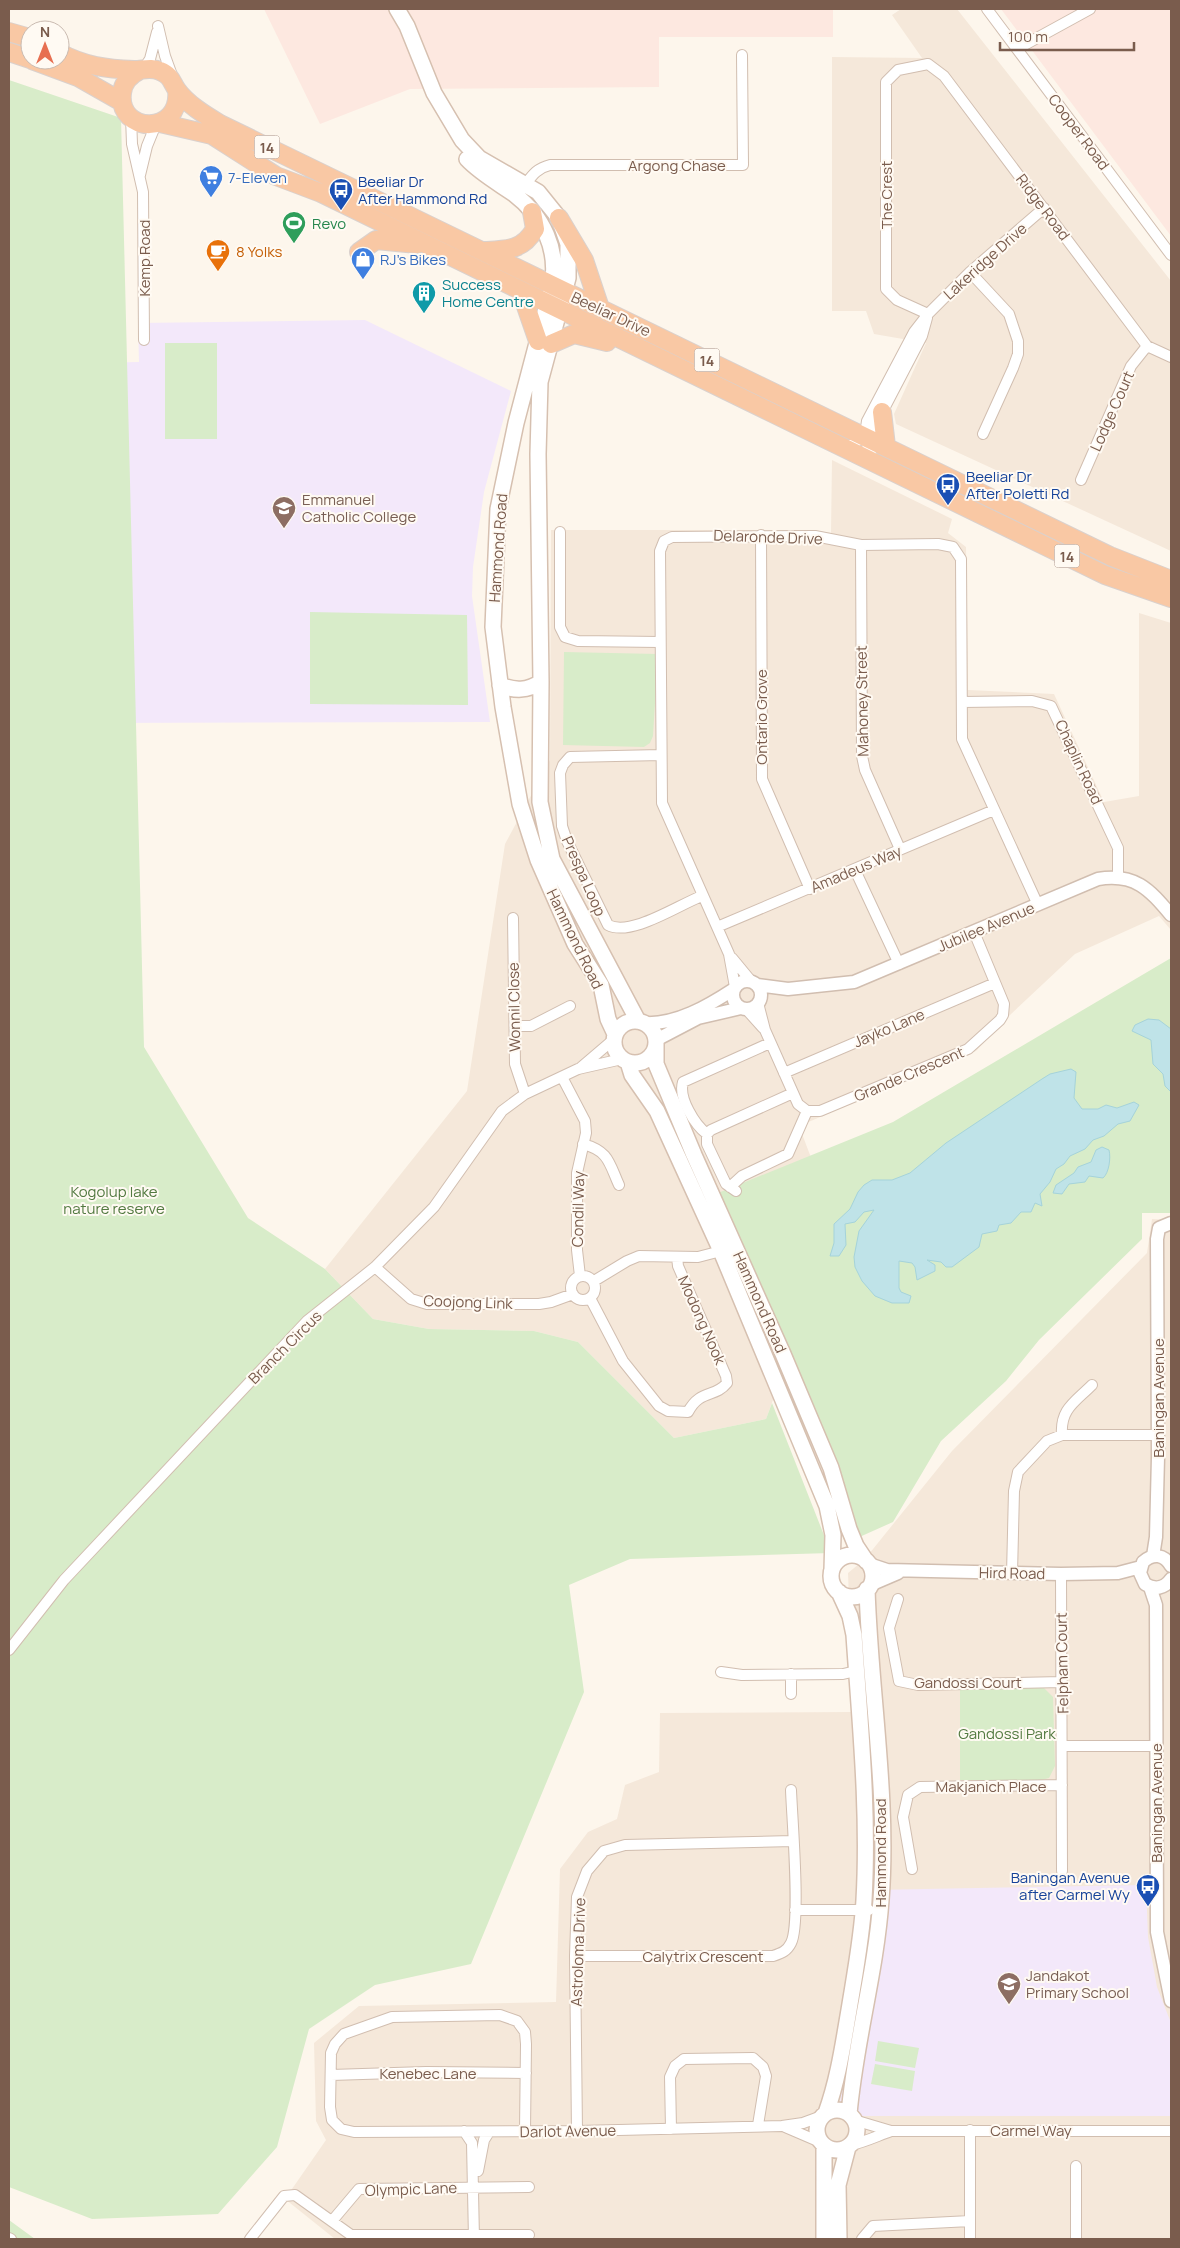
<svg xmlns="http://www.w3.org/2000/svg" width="1180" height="2248" font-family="Manrope,sans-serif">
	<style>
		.residential { fill: #f5e8da }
		.commercial { fill: #fde8e0 }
		.education { fill: #f3e8fa }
		.green { fill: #d8ecc9 }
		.water { fill: #bfe3e8; stroke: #a5d3da }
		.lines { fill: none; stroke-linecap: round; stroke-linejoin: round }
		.minor-casing { stroke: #d1beb0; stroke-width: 12 }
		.tertiary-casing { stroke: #d1beb0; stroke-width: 15 }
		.secondary-casing { stroke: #d6c0b0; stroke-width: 18 }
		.trunk-casing { stroke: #dad1cd; stroke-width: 20 }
		.minor { stroke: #fff; stroke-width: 10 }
		.tertiary { stroke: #fff; stroke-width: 12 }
		.secondary { stroke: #fff; stroke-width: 15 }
		.trunk { stroke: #f9c8a4; stroke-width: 18 }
		.labels { text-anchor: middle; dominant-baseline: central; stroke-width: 4; stroke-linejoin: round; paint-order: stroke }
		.shield { fill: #fffaf3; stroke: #a28b7f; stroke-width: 1 }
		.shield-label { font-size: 14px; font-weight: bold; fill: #7a5c4d }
		.street-label { font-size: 15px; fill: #7a5c4d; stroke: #fffaf3 }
		.shop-label { font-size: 15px; fill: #366cbe; stroke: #fffaf3; text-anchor: start }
		.transit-label { font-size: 15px; fill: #164399; stroke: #fffaf3; text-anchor: start }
		.leisure-label { font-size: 15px; fill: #27864d; stroke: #fffaf3; text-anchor: start }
		.food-label { font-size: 15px; fill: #c56008; stroke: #fffaf3; text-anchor: start }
		.culture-label { font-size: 15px; fill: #0d838f; stroke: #fffaf3; text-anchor: start }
		.education-label { font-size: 15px; fill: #785e54; stroke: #fffaf3; text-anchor: start }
		.park-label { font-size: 15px; fill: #537a41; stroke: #fffaf3 }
	</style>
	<rect width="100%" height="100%" fill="#fdf6ec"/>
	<path class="residential" d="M901 9H957L1171 281V551L896 424 894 414 926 343 874 334 866 311H832V57L922 58 892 15Z
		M832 460 952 519 948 533 966 547 968 690 1054 694 1104 802 1139 796V613L1171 623V930L1159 916 1075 954 1010 1015 976 1051 799 1126 818 1176 718 1215 781 1378 766 1419 674 1438 578 1342 534 1331 429 1329 373 1319 325 1269 467 1091 505 844 550 760 551 530H810L831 533Z
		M1152 1219 1171 1220V2239H335L285 2199 326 2140 316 2121 314 2043 359 2006 556 2002 560 1869 588 1832 617 1819 625 1785 659 1772 660 1713 853 1712 848 1573 865 1559 952 1451 1147 1253Z"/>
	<path class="commercial" d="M264 9H833V37H659V87L410 89 320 124Z
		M1001 9H1171V236Z"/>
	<path class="education" d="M365 320 511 391 484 492 473 567 472 596 490 722 95 723 86 363 139 362 138 323Z
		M1146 1885 1148 1937 1157 1987 1171 2023V2116H838L871 1890Z"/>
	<path class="green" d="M9 80 121 118 144 1047 248 1218 325 1269 373 1319 429 1329 534 1331 578 1342 674 1438 766 1419 772 1403 831 1553 630 1559 569 1585 584 1692 471 1964 375 1985 309 2029 277 2147 218 2214 92 2219 9 2187Z
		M165 343H217V439H165Z
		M310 612 467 615 468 705 310 704Z
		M564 652 658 654 653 736 650 743 644 747 563 745Z
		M1171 958V1213H1142V1239L1039 1340 1006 1381 941 1441 893 1522 855 1539 718 1193 893 1122Z
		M1043 1687 1053 1697 1055 1766 1049 1778 1041 1780H960V1688Z
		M878 2041 919 2048 915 2068 875 2061Z
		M875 2064 915 2071 912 2091 871 2084Z
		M9 2220 35 2239H9Z"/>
	<path class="water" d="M1148 1019 1159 1020 1171 1029V1092L1165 1086 1163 1074 1153 1064 1151 1040 1132 1031 1135 1025Z
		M1071 1069 1076 1072 1074 1098 1082 1109H1098L1106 1105 1117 1108 1134 1102 1139 1105 1130 1121 1118 1124 1104 1136 1093 1140 1085 1149 1070 1156 1064 1164 1056 1169 1050 1182 1040 1194 1042 1206 1035 1203 1031 1212H1021L1011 1223 999 1225 997 1231 982 1234 979 1247 952 1267H946L941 1262 927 1260 935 1265V1271L917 1280 915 1267 912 1263 899 1261V1288L901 1292 911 1296 909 1303H892L875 1296 862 1281 855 1267 854 1257 859 1231 874 1210 864 1212 855 1222 845 1224 846 1245 839 1256H830L834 1243V1224L850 1209 858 1192 864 1185 872 1180H892L910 1173 946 1143 1042 1079 1050 1074Z
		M1102 1147 1109 1150C1111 1158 1109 1173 1103 1178L1089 1176 1085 1182 1069 1184 1062 1194 1053 1193 1056 1185 1074 1173 1078 1167 1091 1162 1096 1150Z"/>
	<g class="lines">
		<g class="minor-casing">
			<path id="minor" d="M987 9 1171 255
				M158 26 165 56 173 78
				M1017 49 1090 9
				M143 70 150 59 157 32
				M131 117 132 144 143 192 144 340
				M140 175 147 146 156 124
				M521 190C531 178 534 169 550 165H743L742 55
				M970 272 1009 314 1018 341V354L1013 368 983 434
				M928 314 897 300 886 289V82L898 70 928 64 944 76 1147 346 1171 357
				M842 447 854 444 875 426 922 336 927 318
				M874 460C866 446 864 437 867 421L914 332 928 314 970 272 1044 208
				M1081 480 1131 366 1147 346
				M560 532V627L565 637 578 641 660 642
				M761 535 762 779 810 889
				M861 545 862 756 865 770 900 849
				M962 702 1032 701 1051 706 1118 848V877
				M661 755 570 757 563 765 560 773 562 826 567 841 608 925C631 937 678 905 702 896
				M855 870 899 964
				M513 918 515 1064 525 1094
				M717 927 994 810
				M732 958 751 981
				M735 987 729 954 662 803 660 551 664 541 672 537 815 536 861 545 938 544 953 547 961 559 962 739 1038 905
				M758 1003 765 1030 798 1104 807 1111H820L968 1049 1000 1020 1003 1015 1004 1004 974 932
				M746 1009 763 1028
				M515 1026H531L570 1006
				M579 1069 613 1040
				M784 1073 995 983
				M562 1077 585 1121 586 1133 577 1173V1250L580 1276
				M707 1134C695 1125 678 1098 683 1082L770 1043
				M583 1144C609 1151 609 1163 619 1185
				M730 1187 742 1176 788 1154 807 1111
				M736 1191 726 1184 707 1144V1134L711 1130 793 1093
				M375 1267 411 1299 427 1304H539L551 1302 573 1294
				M571 1288a12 12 0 1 1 24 0a12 12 0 1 1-24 0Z
				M594 1281 627 1261 639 1256 698 1257 721 1251
				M590 1298 623 1361 659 1406 668 1411 688 1412C700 1389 715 1398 727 1383L726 1376 678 1266 677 1257
				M1062 1435C1060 1409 1075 1402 1092 1385
				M1012 1574 1014 1491 1018 1472 1047 1441 1062 1435H1159
				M1061 1574 1062 1871
				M898 1599 889 1628 899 1681 918 1685 1062 1682
				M9 1650 64 1580 307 1321 375 1267 434 1207 502 1111 525 1094 578 1069 622 1059
				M721 1672 742 1675 843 1674 856 1671
				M791 1674V1694
				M1063 1746H1156
				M912 1869 903 1817 908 1795 920 1787 1062 1785
				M795 1910H869
				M575 1956H773C782 1953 787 1951 791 1943 801 1924 792 1818 791 1790
				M331 2075 426 2072 526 2073
				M854 2120 891 2131
				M785 2127 820 2142
				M671 2129 670 2077 675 2066 684 2059 753 2058 763 2067 766 2076 758 2125
				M970 2130V2239
				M464 2131 472 2143 474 2239
				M525 2131 526 2044 525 2032 517 2021 500 2015 392 2017 344 2034 335 2044 331 2053 330 2107 332 2120 341 2129 354 2132 577 2131 782 2126 803 2123 822 2116
				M577 2131 575 1956 577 1897 587 1871 604 1851 625 1845 793 1841
				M851 2145C865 2142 877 2136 891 2131H1171
				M1076 2166V2239
				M478 2171 484 2140 489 2132
				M332 2221 359 2189 529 2187
				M9 2238 11 2239
				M250 2239 284 2196 295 2195 351 2235H529
				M862 2239 873 2226 970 2221"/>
		</g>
		<g class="tertiary-casing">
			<path id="tertiary" d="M733 995a14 14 0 1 1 28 0a14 14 0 1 1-28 0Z
				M757 985 788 989 854 982 1098 879C1135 873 1149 889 1171 915
				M644 1023C676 1025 708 1006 734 989
				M656 1040 698 1018 741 1008
				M1153 1556 1156 1537 1158 1457 1157 1239 1159 1228 1171 1223
				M869 1564 887 1570 1061 1574 1118 1573 1141 1567
				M1171 1566C1164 1554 1153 1553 1143 1562L1140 1573 1145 1584C1155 1590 1164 1589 1171 1579
				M870 1585 898 1573
				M1150 1587 1156 1605 1157 1932 1171 2001"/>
		</g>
		<g class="secondary-casing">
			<path id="secondary" d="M397 9 407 26 434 93 462 140 479 158 538 192 559 218 568 244V278L540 382 538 454 541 682 540 802 552 859 638 1021
				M467 159C480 173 498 183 514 194 543 216 559 250 552 286L516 423 498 509 493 627 503 707 520 804 538 860 575 944 601 985 608 1019 615 1034
				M500 685C515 691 527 691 541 682
				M614 1042a21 21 0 1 1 42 0a21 21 0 1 1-42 0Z
				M656 1043V1064L694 1155 783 1354 831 1468 849 1529 856 1546 866 1561
				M628 1062 632 1075 657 1111 721 1251 827 1506 833 1535 832 1570
				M831 1576a21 21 0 1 1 42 0a21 21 0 1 1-42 0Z
				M817 2130a20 20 0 1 1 40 0a20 20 0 1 1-40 0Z
				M826 2113C838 2080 843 2045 849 2010 855 1973 862 1937 864 1900 869 1812 860 1723 854 1635L850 1616 839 1592
				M849 2114C855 2043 876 1972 881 1900 889 1798 870 1691 867 1589
				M824 2239V2146
				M839 2239 838 2185 848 2147"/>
		</g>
		<g class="trunk-casing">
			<path id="trunk" d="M9 32 30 38
				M9 52 30 59
				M60 53C84 66 107 69 134 70 143 70 152 67 160 71 171 75 172 83 177 90 187 104 205 115 220 124L1110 556 1171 580
				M32 60 78 77 122 102
				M140 70C130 75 123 82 122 93 117 134 182 136 177 90
				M160 123 212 135 276 176 321 193 1105 575 1171 598
				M559 218 584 260 600 308
				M485 251C508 250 523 250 535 229L532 212
				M359 252 376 240 417 244
				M521 292 538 341
				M551 344 574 334 607 342
				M882 412 886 446"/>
		</g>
		<use href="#minor" class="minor"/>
		<use href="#tertiary" class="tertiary"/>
		<use href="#secondary" class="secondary"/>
		<use href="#trunk" class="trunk"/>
	</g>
	<defs>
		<g id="supermarket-pin" transform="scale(1.25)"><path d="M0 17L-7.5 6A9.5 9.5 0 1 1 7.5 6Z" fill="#3f7fe0" stroke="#fffaf3"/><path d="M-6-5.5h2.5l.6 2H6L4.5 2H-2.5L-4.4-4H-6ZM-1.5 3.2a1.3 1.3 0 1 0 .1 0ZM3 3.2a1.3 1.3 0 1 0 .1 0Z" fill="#fff"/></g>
		<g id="bus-pin" transform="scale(1.25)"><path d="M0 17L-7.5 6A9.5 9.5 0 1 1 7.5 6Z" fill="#1a4fb4" stroke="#fffaf3"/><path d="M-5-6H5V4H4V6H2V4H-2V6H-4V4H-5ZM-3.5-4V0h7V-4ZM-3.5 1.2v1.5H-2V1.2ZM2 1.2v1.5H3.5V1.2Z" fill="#fff"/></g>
		<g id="stadium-pin" transform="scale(1.25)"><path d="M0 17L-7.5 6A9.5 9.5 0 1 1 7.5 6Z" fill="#2e9e5b" stroke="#fffaf3"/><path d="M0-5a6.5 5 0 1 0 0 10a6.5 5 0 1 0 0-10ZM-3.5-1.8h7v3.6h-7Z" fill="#fff"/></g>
		<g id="cafe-pin" transform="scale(1.25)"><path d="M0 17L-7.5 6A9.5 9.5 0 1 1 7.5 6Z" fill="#e8710a" stroke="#fffaf3"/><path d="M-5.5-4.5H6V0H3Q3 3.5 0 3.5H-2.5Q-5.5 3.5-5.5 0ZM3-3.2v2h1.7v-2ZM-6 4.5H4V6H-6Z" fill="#fff"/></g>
		<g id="shop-pin" transform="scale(1.25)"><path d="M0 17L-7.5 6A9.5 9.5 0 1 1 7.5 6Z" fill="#3f7fe0" stroke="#fffaf3"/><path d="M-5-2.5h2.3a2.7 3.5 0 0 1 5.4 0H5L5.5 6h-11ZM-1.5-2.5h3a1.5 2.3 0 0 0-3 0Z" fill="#fff"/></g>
		<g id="building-pin" transform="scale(1.25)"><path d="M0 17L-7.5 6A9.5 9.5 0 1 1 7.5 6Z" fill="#0f9aa8" stroke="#fffaf3"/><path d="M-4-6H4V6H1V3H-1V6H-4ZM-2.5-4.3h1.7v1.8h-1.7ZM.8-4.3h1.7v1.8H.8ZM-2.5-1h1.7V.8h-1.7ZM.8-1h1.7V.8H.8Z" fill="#fff"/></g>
		<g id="school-pin" transform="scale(1.25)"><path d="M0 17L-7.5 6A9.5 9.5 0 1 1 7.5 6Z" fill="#8d6e63" stroke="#fffaf3"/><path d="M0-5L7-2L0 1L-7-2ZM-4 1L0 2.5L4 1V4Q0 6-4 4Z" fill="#fff"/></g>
	</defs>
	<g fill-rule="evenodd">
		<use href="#supermarket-pin" x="211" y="177"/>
		<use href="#bus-pin" x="341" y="190"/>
		<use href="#stadium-pin" x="294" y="223"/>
		<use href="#cafe-pin" x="218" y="251"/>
		<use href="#shop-pin" x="363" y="259"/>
		<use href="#building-pin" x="424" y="293"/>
		<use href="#bus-pin" x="948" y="485"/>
		<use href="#school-pin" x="284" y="508"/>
		<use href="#bus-pin" x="1148" y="1886"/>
		<use href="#school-pin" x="1009" y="1984"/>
	</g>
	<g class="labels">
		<g class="shield">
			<rect x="254.5" y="135.5" width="25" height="23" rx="4"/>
			<rect x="694.5" y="348.5" width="25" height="23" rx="4"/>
			<rect x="1054.5" y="544.5" width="25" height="23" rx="4"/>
		</g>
		<g class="shield-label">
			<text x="267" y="147">14</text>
			<text x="707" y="360">14</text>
			<text x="1067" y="556">14</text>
		</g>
		<g class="street-label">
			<text transform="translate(1079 132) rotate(53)">Cooper Road</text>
			<text x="677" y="165">Argong Chase</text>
			<text transform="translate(886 195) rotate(-90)">The Crest</text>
			<text transform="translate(1043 207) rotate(53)">Ridge Road</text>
			<text transform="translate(144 258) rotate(-90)">Kemp Road</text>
			<text transform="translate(985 261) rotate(-42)">Lakeridge Drive</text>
			<text transform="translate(611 314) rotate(25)">Beeliar Drive</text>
			<text transform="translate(1112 411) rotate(-66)">Lodge Court</text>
			<text transform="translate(768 537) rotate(2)">Delaronde Drive</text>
			<text transform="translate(498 548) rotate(-86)">Hammond Road</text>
			<text transform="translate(862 701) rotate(-91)">Mahoney Street</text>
			<text transform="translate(761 717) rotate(-90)">Ontario Grove</text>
			<text transform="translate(1079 762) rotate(65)">Chaplin Road</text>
			<text transform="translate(856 869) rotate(-23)">Amadeus Way</text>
			<text transform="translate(584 876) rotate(66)">Prespa Loop</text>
			<text transform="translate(986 927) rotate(-23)">Jubilee Avenue</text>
			<text transform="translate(575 939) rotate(64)">Hammond Road</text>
			<text transform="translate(514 1007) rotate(-91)">Wonnil Close</text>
			<text transform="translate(889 1028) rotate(-23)">Jayko Lane</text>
			<text transform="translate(909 1074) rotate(-23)">Grande Crescent</text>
			<text transform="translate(578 1209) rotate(-89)">Condil Way</text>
			<text transform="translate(468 1302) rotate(2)">Coojong Link</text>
			<text transform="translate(760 1302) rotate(66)">Hammond Road</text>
			<text transform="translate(702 1320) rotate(66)">Modong Nook</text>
			<text transform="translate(285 1347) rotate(-45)">Branch Circus</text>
			<text transform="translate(1158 1398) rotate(-90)">Baningan Avenue</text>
			<text transform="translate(1012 1573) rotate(1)">Hird Road</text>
			<text transform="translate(1062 1663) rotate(-91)">Felpham Court</text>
			<text x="968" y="1682">Gandossi Court</text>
			<text x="991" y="1786">Makjanich Place</text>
			<text transform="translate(1156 1803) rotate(-90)">Baningan Avenue</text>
			<text transform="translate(880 1853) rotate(-90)">Hammond Road</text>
			<text transform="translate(578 1952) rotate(-88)">Astroloma Drive</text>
			<text x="703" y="1956">Calytrix Crescent</text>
			<text x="428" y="2073">Kenebec Lane</text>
			<text x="1031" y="2130">Carmel Way</text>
			<text transform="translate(568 2131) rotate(-1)">Darlot Avenue</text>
			<text transform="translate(411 2189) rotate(-2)">Olympic Lane</text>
		</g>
		<g class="shop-label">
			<text x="228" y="177">7-Eleven</text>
			<text x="380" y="259">RJ's Bikes</text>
		</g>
		<g class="transit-label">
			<text x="358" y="181">Beeliar Dr<tspan x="358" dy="17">After Hammond Rd</tspan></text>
			<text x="966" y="476">Beeliar Dr<tspan x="966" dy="17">After Poletti Rd</tspan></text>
			<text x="1130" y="1877" text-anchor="end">Baningan Avenue<tspan x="1130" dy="17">after Carmel Wy</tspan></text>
		</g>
		<g class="leisure-label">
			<text x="312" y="223">Revo</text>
		</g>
		<g class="food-label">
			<text x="236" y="251">8 Yolks</text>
		</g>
		<g class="culture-label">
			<text x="442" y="284">Success<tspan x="442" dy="17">Home Centre</tspan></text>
		</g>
		<g class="education-label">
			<text x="302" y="499">Emmanuel<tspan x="302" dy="17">Catholic College</tspan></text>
			<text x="1026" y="1975">Jandakot<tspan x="1026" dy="17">Primary School</tspan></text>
		</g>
		<g class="park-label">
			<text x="114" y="1191">Kogolup lake<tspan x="114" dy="17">nature reserve</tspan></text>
			<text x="1007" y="1733">Gandossi Park</text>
		</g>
	</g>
	<rect width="1180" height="2248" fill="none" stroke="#7a5c4d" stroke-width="20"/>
	<g transform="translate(45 45)"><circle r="24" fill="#fffaf3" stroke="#cabbb1"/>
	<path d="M0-4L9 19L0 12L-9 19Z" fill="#e76f51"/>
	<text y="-8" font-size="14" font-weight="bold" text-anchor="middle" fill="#7a5c4d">N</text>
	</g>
	<path d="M1000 42v8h134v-8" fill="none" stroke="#7a5c4d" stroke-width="2.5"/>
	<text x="1008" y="42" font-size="15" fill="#7a5c4d" stroke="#fffaf3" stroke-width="4" paint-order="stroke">100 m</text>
</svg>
